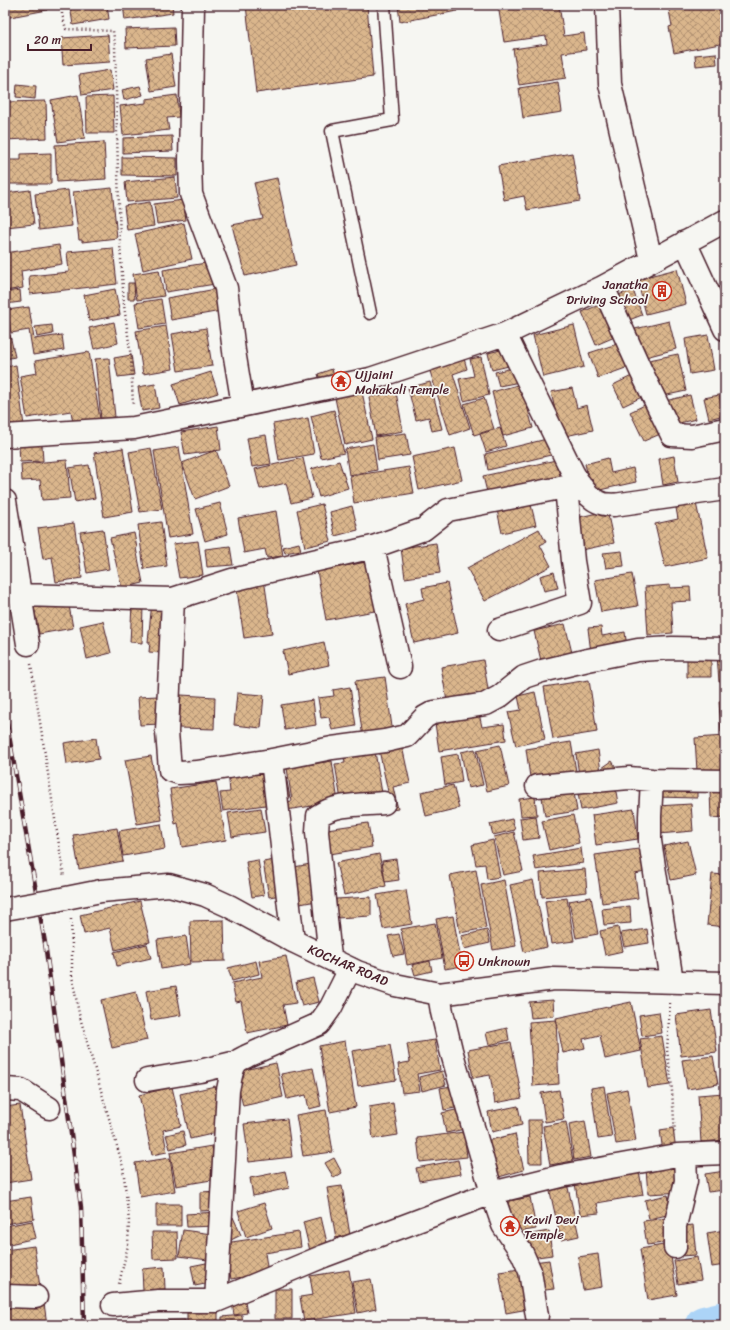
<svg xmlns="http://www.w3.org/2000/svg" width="730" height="1330" font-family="Sriracha,sans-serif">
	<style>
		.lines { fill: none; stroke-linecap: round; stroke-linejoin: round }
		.river { stroke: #acd4f7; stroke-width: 38 }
		.building { fill: url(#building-cross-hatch); stroke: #4a1f2b }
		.lane-casing { stroke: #4a1f2b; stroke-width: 15 }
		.street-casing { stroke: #4a1f2b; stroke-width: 25 }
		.secondary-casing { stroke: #4a1f2b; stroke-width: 25 }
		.path { stroke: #4a1f2b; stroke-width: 2.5; stroke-dasharray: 1 3; stroke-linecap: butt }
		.lane { stroke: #f6f6f2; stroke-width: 12 }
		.street { stroke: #f6f6f2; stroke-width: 22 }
		.secondary { stroke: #f6f6f2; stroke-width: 22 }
		.rail-casing { stroke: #4a1f2b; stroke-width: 4.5 }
		.rail { stroke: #f6f6f2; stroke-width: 3; stroke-dasharray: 9; stroke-linecap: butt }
		.secondary-bridge-casing { stroke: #4a1f2b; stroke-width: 25; stroke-linecap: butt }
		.secondary-bridge { stroke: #f6f6f2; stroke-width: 22 }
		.labels { text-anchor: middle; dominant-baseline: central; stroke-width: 3.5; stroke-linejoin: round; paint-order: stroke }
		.poi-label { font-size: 13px; fill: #4a1f2b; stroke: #f6f6f2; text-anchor: start }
		.street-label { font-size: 13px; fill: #4a1f2b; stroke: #f6f6f2 }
	</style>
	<defs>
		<pattern id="building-cross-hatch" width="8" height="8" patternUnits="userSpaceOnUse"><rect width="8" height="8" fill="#dab68c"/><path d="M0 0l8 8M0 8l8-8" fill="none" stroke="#b39373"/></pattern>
	</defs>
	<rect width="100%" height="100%" fill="#f6f6f2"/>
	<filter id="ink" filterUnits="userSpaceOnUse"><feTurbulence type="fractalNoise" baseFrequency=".025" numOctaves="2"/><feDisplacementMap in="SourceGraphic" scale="8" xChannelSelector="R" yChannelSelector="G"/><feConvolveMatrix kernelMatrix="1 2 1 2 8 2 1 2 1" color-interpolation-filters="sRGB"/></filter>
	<g filter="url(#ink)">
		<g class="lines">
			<path class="river" d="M704 1325 725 1320"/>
		</g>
		<path class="building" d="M5 5H60L47 8V10L5 18Z
			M70 5H107L109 19 73 25Z
			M123 5H172L173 13 125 20Z
			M246 5H367L373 77 256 93Z
			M398 5H456L457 11 400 22Z
			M498 5H559L564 36 584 33 586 50 562 53 566 78 519 85 513 49 547 44 546 36 504 42Z
			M668 5H725V43L674 53 669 27 672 26Z
			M174 27 175 46 126 48 125 29Z
			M108 35 110 62 63 65 61 38Z
			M716 53 717 64 696 66 695 55Z
			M171 54 176 87 151 91 146 58Z
			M110 70 113 90 82 95 79 75Z
			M558 82 562 112 523 118 519 88Z
			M17 84 36 86 35 99 16 97Z
			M140 86 143 95 124 100 122 90Z
			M78 95 85 138 58 142 51 100Z
			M177 95 179 117 167 118 169 130 123 135 120 106 146 103V99Z
			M113 96 114 133H87L86 97Z
			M46 101 47 138 5 140V102Z
			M172 136 173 151 123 153V138Z
			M104 142 106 179 57 182 55 145Z
			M51 153V184H5V160H21V154Z
			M572 153 580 201 527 210 524 196 504 200 498 166Z
			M122 157 177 158V176L122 175Z
			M175 177 177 198 127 202 125 182Z
			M277 178 296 265 245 276 232 225 263 219 254 183Z
			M112 188 117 238 82 242V240H79L73 192Z
			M30 190 34 224 6 227 5 193Z
			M68 190 72 226 39 230 35 194Z
			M183 200 186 220 157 224 154 204Z
			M150 202 154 226 127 230 124 206Z
			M184 223 192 259 143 270 135 234Z
			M59 245 62 264 21 271 23 288 5 291V253Z
			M113 248 117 284 30 294 29 276 69 272 67 252Z
			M212 262 215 284 166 292 163 270Z
			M677 269 686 304 646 314 637 279Z
			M159 270 164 296 137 300 133 274Z
			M128 283H134L135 299H128Z
			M115 289 120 315 89 321 84 295Z
			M216 289 221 311 171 320 167 298Z
			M20 290 21 302 5 304V292Z
			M633 290 642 315 624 322 615 296Z
			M161 299 165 324 139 328 135 303Z
			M604 303 617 336 596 345 582 312Z
			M29 307 34 339 62 335 64 350 33 355 29 330 11 333 7 310Z
			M669 321 676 349 642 358 635 329Z
			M114 322 118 343 94 349 89 328Z
			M52 325 53 334 37 337 35 327Z
			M574 325 584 367 543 377 533 335Z
			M166 326 173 369 143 374 136 331Z
			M206 328 212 366 178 371 172 334Z
			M10 335 15 357 5 359V336Z
			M708 335 714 370 690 374 685 339Z
			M626 341 634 365 598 378 589 353Z
			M509 348 513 365 492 370 488 353Z
			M89 352 101 425 74 429 71 411 27 418 20 376 37 373 35 361Z
			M678 354 686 391 658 397 649 360Z
			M131 355 134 375 118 377 114 358Z
			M463 355 467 369 453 374 470 428 450 435 428 365Z
			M481 357 489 395 464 401 459 379 474 376 470 359Z
			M109 358 115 417 101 419 95 359Z
			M16 365 24 426 5 428V367Z
			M517 367 520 382 499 386 495 372Z
			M332 369 336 383 322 387 318 374Z
			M211 372 218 393 180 405 173 384Z
			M636 374 646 395 623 406 613 385Z
			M430 382 442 429 432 431 429 417 416 420 408 388Z
			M155 384 159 408 142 411 138 387Z
			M521 384 533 428 503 436 492 392Z
			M572 388 577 408 587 405 593 430 561 437 551 392Z
			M362 392 372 439 345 445 335 398Z
			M396 392 403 431 376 436 369 397Z
			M690 395 696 419 671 425 665 401Z
			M719 395 724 415 709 419 704 398Z
			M484 398 494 429 474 435 464 404Z
			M651 402 665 432 644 441 630 412Z
			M334 410 344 453 321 458 311 416Z
			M308 418 314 454 279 460 273 424Z
			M218 426 221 450 185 455 181 432Z
			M500 428 506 446 486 452 480 434Z
			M406 433 410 455 378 460 375 437Z
			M266 435 271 464 252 467 247 438Z
			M551 438 555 454 488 470 485 454Z
			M373 444 377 470 349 475 345 449Z
			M42 445 43 461 20 462 19 446Z
			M179 447 193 534 168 538 154 451Z
			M123 448 133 512 104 517 94 453Z
			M151 448 162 509 140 512 129 452Z
			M455 448 462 480 419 490 412 457Z
			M216 450 229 486 195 499 182 463Z
			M674 456 678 482 663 485 659 459Z
			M303 458 312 498 291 503 286 483 260 489 255 469Z
			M608 458 611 473 633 468 636 482 595 491 592 479 589 480 585 464Z
			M67 460 70 498 42 500 40 480 22 481 21 464Z
			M556 460 562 483 489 500 483 476Z
			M339 461 348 488 319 497 311 469Z
			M89 465 95 498 75 502 69 468Z
			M409 467 414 493 354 503 350 476Z
			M529 497 536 525 502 533 496 505Z
			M220 503 228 534 205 541 196 509Z
			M696 503 708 558 665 567 655 524 678 519 676 508Z
			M322 504 331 541 305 547 297 510Z
			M352 506 358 530 335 536 330 512Z
			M276 511 283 556 267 558 265 549 244 553 238 518Z
			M607 511 614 543 582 550 575 518Z
			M161 522 167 566 144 569 138 525Z
			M74 523 82 578 56 582 52 557 43 559 38 528Z
			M103 529 109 569 87 573 80 532Z
			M539 529 546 542 540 545 551 566 485 601 467 568Z
			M134 533 137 548H136L143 583 122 588 110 538Z
			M198 541 203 575 179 578 173 544Z
			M299 543 301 550 285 553 283 547Z
			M436 543 440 573 405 578 401 548Z
			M230 546 233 565 207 567 205 549Z
			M622 551 624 566 606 568 603 553Z
			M372 561 380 610 326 620 317 571Z
			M554 572 558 588 544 591 540 576Z
			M632 574 638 606 601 612 595 580Z
			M264 579 272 634 244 638 236 583Z
			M447 583 458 633 414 643 405 604 424 599 422 588Z
			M670 585V588L690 587 691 601 671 602 673 633 648 635 645 587Z
			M68 600 73 628 39 634 34 607Z
			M152 602 166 604 161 653 149 652 150 642H148Z
			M132 605H143L142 643 130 642Z
			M103 621 111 653 87 659 80 626Z
			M565 624 573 657 542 665 534 631Z
			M601 627 602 636 625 632 627 648 591 653 588 628Z
			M324 642 329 665 288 674 283 651Z
			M711 652V677H687V653Z
			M725 654V681L719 682 717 655Z
			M483 660 490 700 448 707 441 667Z
			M385 677 393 734 363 738 355 681Z
			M589 680 597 732 553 739 544 687Z
			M350 687 356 726 332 730 329 717 321 718 318 698 334 696 333 690Z
			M535 692 545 739 516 746 508 712 521 710 518 696Z
			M237 693 264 695 261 728 234 725Z
			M181 695 215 697 214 729 179 728Z
			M158 696 160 724 140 725 138 697Z
			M313 700 316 725 285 730 281 705Z
			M719 701H725V732H721Z
			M478 709 482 727 504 724 506 740 439 751 434 716Z
			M725 736V770L697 771 695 738Z
			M96 738 99 759 67 764 64 743Z
			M571 742 577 777 531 784 526 749Z
			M500 745 509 786 487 791 477 750Z
			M374 746 382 793 341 800 335 764 345 763 343 752Z
			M402 746 410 783 393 787 398 809 392 810 379 750Z
			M475 749 483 785 468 788 461 752Z
			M598 750 601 772 579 775 576 754Z
			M458 754 462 782 445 785 441 757Z
			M151 756 162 820 137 824 125 760Z
			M332 761 338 802 286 810 284 802 292 801 287 768Z
			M612 761 619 772 608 779 602 768Z
			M267 765 272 804 223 811 220 793 230 792 228 771Z
			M286 776 290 798 281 800 277 778Z
			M614 781 618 803 581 810 577 788Z
			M216 782 226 840 182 847 178 823 175 824 170 789Z
			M655 784H697V798L655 797Z
			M453 785 459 808 426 816 421 792Z
			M573 786 577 811 545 816 541 791Z
			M725 790V817L711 818 710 791Z
			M535 797 537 815 521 816 519 799Z
			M691 804 693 831 659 834 657 806Z
			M261 808 265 832 232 837 228 813Z
			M634 809 638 839 596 845 592 815Z
			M573 815 579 843 549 850 542 821Z
			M536 816 539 838 523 840 520 818Z
			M512 819 515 830 493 835 490 824Z
			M368 823 372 847 324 855 320 830Z
			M161 824 165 849 123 856 119 831Z
			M117 828 123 861 79 869 73 835Z
			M514 832 523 871 503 875 494 837Z
			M493 840 500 877 487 879 485 864 476 865 472 845Z
			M688 841 696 875 671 880 664 846Z
			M581 848 583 863 536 870 533 856Z
			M646 848 650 871 635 874 638 898 602 903 595 855Z
			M379 854 386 886 344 895 336 863Z
			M396 859 399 880 385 882 382 861Z
			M258 860 264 895 252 897 246 862Z
			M275 860 281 895 269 897 263 862Z
			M316 863 322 900 300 904 294 867Z
			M585 869 587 892 542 897 540 873Z
			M476 870 486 928 460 933 450 875Z
			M712 874 725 875V927L707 925Z
			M504 880 516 946 493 950 481 885Z
			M533 880 547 947 524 952 510 885Z
			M406 890 412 924 383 929 377 895Z
			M371 897V916L336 918V899Z
			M591 897 598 934 576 938 569 901Z
			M567 898 574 941 551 944 545 901Z
			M140 901 150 942 115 950 110 928 84 934 80 915Z
			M630 906 631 923 604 925 602 909Z
			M453 916 462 966 445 969 436 919Z
			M224 920 225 961 191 962 190 921Z
			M435 923 442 958 407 965 401 929Z
			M618 927 623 951 605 955 600 931Z
			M647 929 649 943 624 947 621 933Z
			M487 930 490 943 464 949 461 936Z
			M399 934 404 954 393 956 388 936Z
			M186 936 190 964 161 969 157 940Z
			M147 944 151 958 117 966 114 952Z
			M286 956 296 1003 283 1005 287 1025 247 1033 241 1001 236 1002 232 983 262 977 259 961Z
			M256 961 259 974 232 981 228 968Z
			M430 961 432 971 415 975 412 965Z
			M313 978 319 1002 302 1006 296 982Z
			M176 986 181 1015 151 1020 146 991Z
			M136 992 147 1040 112 1048 101 1000Z
			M553 1000 554 1016 531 1018 529 1002Z
			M631 1002 641 1051 605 1059 600 1035 583 1039 585 1048 563 1053 556 1018Z
			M711 1010 717 1052 681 1056 676 1015Z
			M659 1012 662 1033 642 1036 639 1015Z
			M556 1020 559 1084 533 1086 529 1022Z
			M507 1028 509 1040 489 1045 486 1033Z
			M662 1036 670 1085 648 1088 640 1039Z
			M435 1040 440 1070 417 1074 420 1091 402 1093 398 1064 410 1062 407 1044Z
			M345 1041 356 1107 330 1112 319 1046Z
			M511 1042 522 1098 495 1103 490 1075 473 1078 468 1050Z
			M390 1045 396 1080 358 1086 352 1051Z
			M713 1056 718 1084 687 1089 682 1060Z
			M276 1063 283 1097 243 1106 235 1072Z
			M313 1068 321 1106 309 1109 306 1095 287 1099 281 1074Z
			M442 1071 446 1085 422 1091 419 1077Z
			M457 1085 461 1107 444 1110 440 1088Z
			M215 1086 225 1131 190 1139 180 1094Z
			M604 1086 612 1137 598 1139 591 1088Z
			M172 1087 181 1126 163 1130 167 1152 152 1155 139 1095Z
			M627 1089 636 1141 616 1144 607 1093Z
			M559 1090 564 1119 545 1122 541 1093Z
			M724 1093 725 1140 701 1142 698 1095Z
			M393 1103 398 1135 373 1139 369 1107Z
			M20 1105 31 1179 5 1183V1107Z
			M518 1106 522 1125 492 1132 488 1112Z
			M460 1109 465 1129 446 1133 442 1113Z
			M326 1110 333 1152 303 1156 296 1115Z
			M287 1119 292 1157 249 1162 244 1124Z
			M528 1120H541L542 1163H529Z
			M585 1121 591 1157 574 1160 569 1124Z
			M566 1122 573 1161 550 1165 543 1126Z
			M673 1128 676 1150 663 1152 660 1130Z
			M183 1131 186 1145 170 1149 166 1135Z
			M464 1132 467 1157 420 1162 417 1138Z
			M515 1134 524 1170 495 1178 486 1141Z
			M212 1146 217 1179 176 1186 170 1153Z
			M170 1158 175 1191 140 1197 135 1163Z
			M334 1158 342 1173 334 1178 325 1163Z
			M458 1160 461 1174 419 1181 416 1168Z
			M638 1164 643 1195 597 1203 599 1213 580 1215 575 1183Z
			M681 1167 683 1192 648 1194 646 1169Z
			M285 1171 289 1188 253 1196 250 1178Z
			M725 1171V1190L708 1192 705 1174Z
			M566 1179 579 1236 561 1240 548 1183Z
			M342 1186 350 1235 336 1238 327 1188Z
			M219 1191V1210L200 1211V1192Z
			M668 1195 672 1214 649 1219 645 1200Z
			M31 1197 34 1219 5 1224V1201Z
			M530 1197 536 1229 512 1233 508 1201Z
			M264 1203 272 1228 246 1237 238 1211Z
			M156 1204H181V1226H156Z
			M217 1212V1226L187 1227 186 1214Z
			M233 1217 241 1235 231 1240 222 1222Z
			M321 1217 328 1247 310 1251 303 1222Z
			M667 1218 671 1242 647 1245 643 1221Z
			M32 1221 36 1238 5 1245V1226Z
			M693 1225 696 1255 680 1256 677 1227Z
			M183 1230 219 1235 215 1261 179 1256Z
			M725 1230V1265L712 1267 707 1233Z
			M549 1231 552 1255 530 1258 526 1235Z
			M152 1232H177L178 1258 153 1259Z
			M299 1232 301 1247 265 1253 268 1273 231 1279 225 1243Z
			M669 1244 677 1295 648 1300 640 1249Z
			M34 1246 40 1287 5 1292V1250Z
			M598 1254 602 1287 583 1290 578 1257Z
			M697 1257 701 1280 678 1284 674 1261Z
			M549 1260 554 1289 537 1291 533 1262Z
			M211 1262 215 1282 195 1286 191 1266Z
			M164 1267 165 1289 143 1290 142 1269Z
			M527 1268 534 1308 506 1313 499 1272Z
			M349 1270 356 1313 304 1321 300 1297 313 1295 310 1276Z
			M371 1279 376 1309 358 1313 352 1282Z
			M275 1289H292V1319H275Z
			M245 1301 247 1313 234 1315 232 1302Z
			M44 1303 47 1325H5V1309Z
			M218 1312V1325H187V1313Z
			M242 1315 243 1325H222V1317Z
			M185 1320V1325H153V1321Z
			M352 1323V1325H307V1324Z"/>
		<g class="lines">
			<g class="lane-casing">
				<path id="lane" d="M370 313 332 131 392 120 384 5"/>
			</g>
			<g class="street-casing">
				<path id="street" d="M193 5 190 161 191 194 226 288 234 351 243 405
					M607 5 610 84 651 260
					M685 242 725 329
					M603 287 641 371 672 435 692 436 725 429
					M505 334 573 473C579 484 588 499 601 503 605 505 610 504 614 505L725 489
					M5 436 134 428 370 379 505 334 603 287 725 221
					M5 501 28 644
					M373 547 400 667
					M19 595 173 599 167 732 170 770 179 773 197 772 272 760 332 748 385 741 407 736 425 717 434 712 486 704 499 697 524 677 542 671 588 660 638 650 672 648 725 649
					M173 599 232 580 373 547 424 529 448 510 580 484
					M499 630 580 603 573 561 566 487
					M272 760 293 941
					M652 780 650 816V841L672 981
					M537 786 629 778 652 780 725 781
					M330 958 317 832 318 816C336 803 362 805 384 803
					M439 994 442 1012 451 1050 492 1193 503 1225 522 1253 530 1271 537 1316
					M147 1080 200 1071 237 1062
					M5 1089 21 1090 49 1108
					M675 1247V1226L686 1181 685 1155
					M5 1296 36 1297
					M216 1301 228 1090C230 1082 231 1067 238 1061 240 1059 244 1058 247 1056L319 1024 331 1007 350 969
					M113 1305 158 1301H216L324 1256 492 1193 561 1176 677 1155 725 1153"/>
			</g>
			<g class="secondary-casing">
				<path id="secondary" d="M56 900 101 891 169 885 205 895 229 906 293 941 357 972 395 985 439 994 554 979 725 983"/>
			</g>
			<path class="path" d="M62 5V14L66 29 113 31 115 45 117 133 120 244 124 305 131 358 133 406
				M31 664 64 877
				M71 919 72 945V976L79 1014 123 1167 129 1221 128 1245 119 1284
				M670 1003 667 1050 671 1077 675 1134"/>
			<use href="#lane" class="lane"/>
			<use href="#street" class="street"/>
			<use href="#secondary" class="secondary"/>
			<g class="rail-casing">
				<path id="rail" d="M5 712 45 943 81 1207 84 1325"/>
			</g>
			<use href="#rail" class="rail"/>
			<g class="secondary-bridge-casing">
				<path id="secondary-bridge" d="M5 909 56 900"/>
			</g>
			<use href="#secondary-bridge" class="secondary-bridge"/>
		</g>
	</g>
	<defs>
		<g id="building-ring" transform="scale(1)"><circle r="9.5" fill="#f6f6f2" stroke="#c8321e" stroke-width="1.5"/><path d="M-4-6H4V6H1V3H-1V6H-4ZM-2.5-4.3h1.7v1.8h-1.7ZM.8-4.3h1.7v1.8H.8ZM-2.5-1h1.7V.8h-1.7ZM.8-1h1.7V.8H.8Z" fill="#c8321e"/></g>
		<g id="temple-ring" transform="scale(1)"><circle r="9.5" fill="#f6f6f2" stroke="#c8321e" stroke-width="1.5"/><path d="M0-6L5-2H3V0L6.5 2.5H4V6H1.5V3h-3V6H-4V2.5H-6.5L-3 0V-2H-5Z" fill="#c8321e"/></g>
		<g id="bus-ring" transform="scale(1)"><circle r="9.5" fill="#f6f6f2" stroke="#c8321e" stroke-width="1.5"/><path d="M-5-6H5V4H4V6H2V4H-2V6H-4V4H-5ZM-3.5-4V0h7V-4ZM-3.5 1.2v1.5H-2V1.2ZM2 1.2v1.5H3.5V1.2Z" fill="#c8321e"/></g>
	</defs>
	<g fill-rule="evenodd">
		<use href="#building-ring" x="662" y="291"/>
		<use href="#temple-ring" x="341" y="381"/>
		<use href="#bus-ring" x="464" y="961"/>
		<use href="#temple-ring" x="510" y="1226"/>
	</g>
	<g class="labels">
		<g class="poi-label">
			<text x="648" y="284" text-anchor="end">Janatha<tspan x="648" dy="15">Driving School</tspan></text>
			<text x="355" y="374">Ujjaini<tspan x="355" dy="15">Mahakali Temple</tspan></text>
			<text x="478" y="961">Unknown</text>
			<text x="524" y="1219">Kavil Devi<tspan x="524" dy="15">Temple</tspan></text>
		</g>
		<g class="street-label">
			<text transform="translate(348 965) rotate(23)">KOCHAR ROAD</text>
		</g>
	</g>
	<rect width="730" height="1330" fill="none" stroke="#f6f6f2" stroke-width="20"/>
	<rect x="10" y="10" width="710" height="1310" fill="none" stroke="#4a1f2b" stroke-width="1.5" filter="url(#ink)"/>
	<path d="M28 44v6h63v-6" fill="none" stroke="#4a1f2b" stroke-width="2"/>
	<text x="34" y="44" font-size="12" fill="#4a1f2b" stroke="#f6f6f2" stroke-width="3" paint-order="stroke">20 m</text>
</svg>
